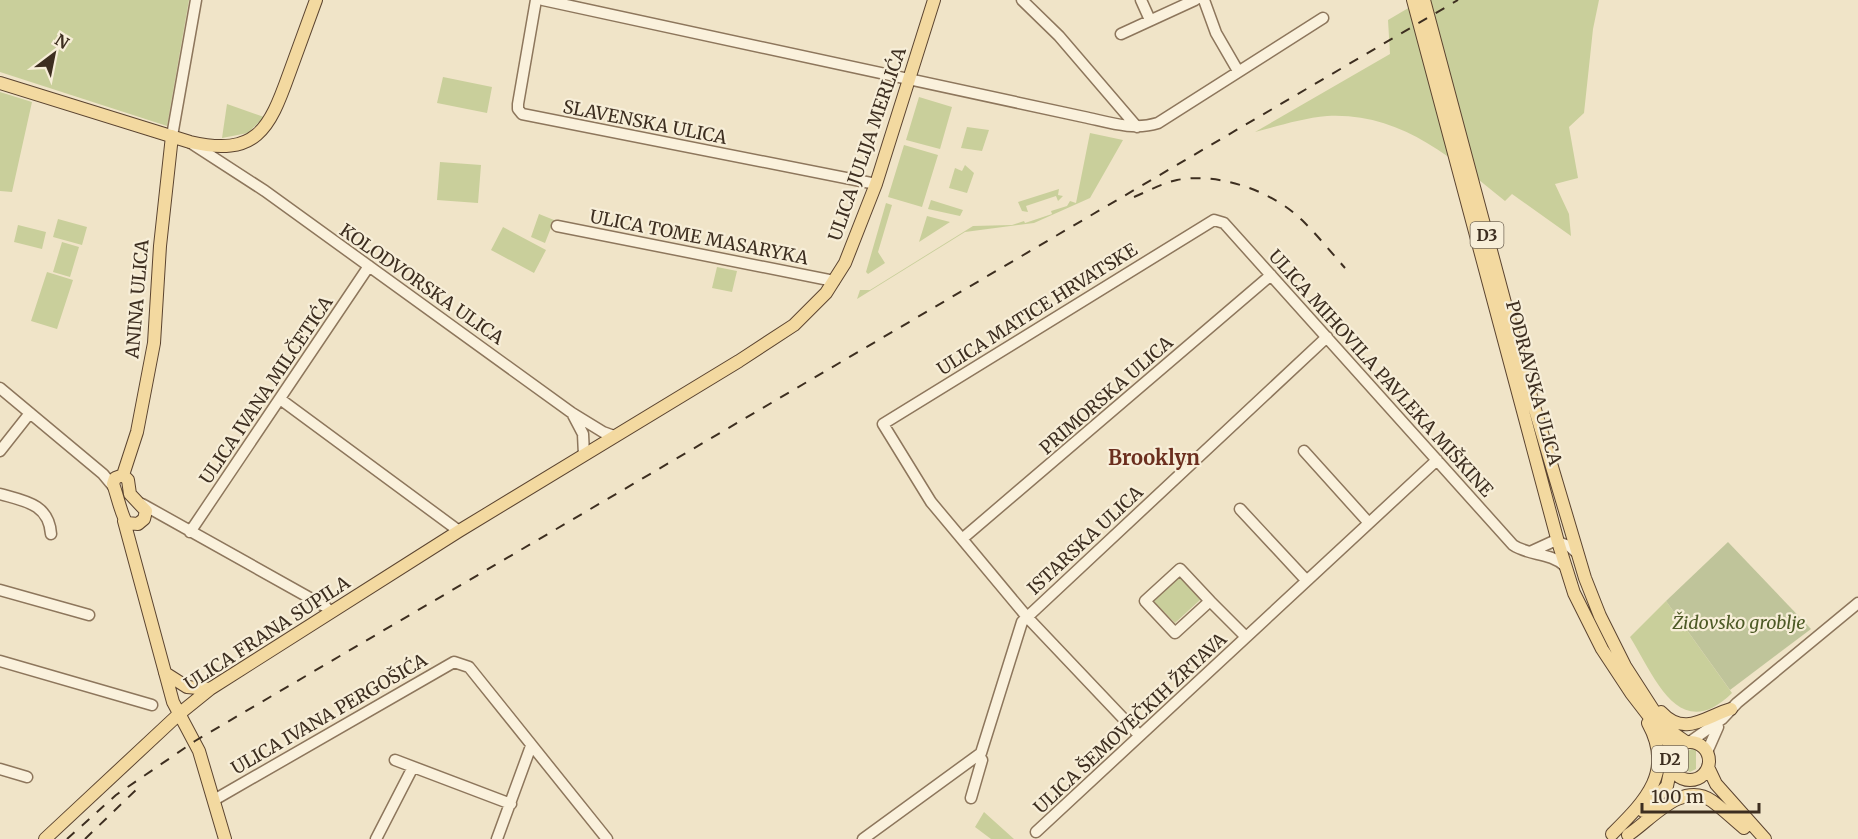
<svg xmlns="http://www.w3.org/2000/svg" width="1858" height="839" font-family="Merriweather,serif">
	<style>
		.green { fill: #c9cf9b }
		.cemetery { fill: #bfc49a }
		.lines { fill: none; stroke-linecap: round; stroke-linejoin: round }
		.minor-casing { stroke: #8d765c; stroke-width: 13 }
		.major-casing { stroke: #5b4430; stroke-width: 14 }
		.minor { stroke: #faf1dc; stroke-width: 10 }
		.major { stroke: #f3d9a0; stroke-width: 12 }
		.rail { stroke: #3d2e20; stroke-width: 2; stroke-dasharray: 10 10; stroke-linecap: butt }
		.labels { text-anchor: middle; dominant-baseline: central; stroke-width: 4.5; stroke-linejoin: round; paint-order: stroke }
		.shield { fill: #f7eed8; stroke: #756857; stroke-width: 1.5 }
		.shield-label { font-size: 16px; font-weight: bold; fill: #3d2e20 }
		.street-label { font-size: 18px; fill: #3d2e20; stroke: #f7eed8 }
		.park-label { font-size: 18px; font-style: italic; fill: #4d5a26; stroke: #f7eed8 }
		.neighbourhood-label { font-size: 20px; font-weight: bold; fill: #6b2e1e; stroke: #f7eed8 }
	</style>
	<rect width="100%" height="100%" fill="#f0e4c8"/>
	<path class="green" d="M0 0H189L167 126 0 72Z
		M1422 0H1599L1593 29 1584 113 1569 127 1578 178 1555 184 1569 214 1571 236 1512 194 1505 201C1452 158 1400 112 1327 116 1303 118 1278 126 1255 132L1390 54 1388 20Z
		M443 77 492 87 487 113 437 103Z
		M0 92 32 102 12 192 0 191Z
		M919 97 952 107 940 149 906 140Z
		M227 104 264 117 248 133 222 138Z
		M967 127 989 130 982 151 961 148Z
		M1090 133 1123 140 1090 198 1034 223 965 232 857 299 860 290H870L973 226 1012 225 1024 221 1025 223 1052 214 1051 211 1067 206 1070 201 1076 203Z
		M904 145 938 155 922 207 888 197Z
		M440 162 481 165 478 203 437 200Z
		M965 165 974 173 967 193 949 188 955 168 962 171Z
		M1059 189 1058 195 1063 196 1058 201 1056 196 1026 206 1028 212 1022 211 1018 202Z
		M931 200 963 210 960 216 928 209Z
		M886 203 892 205 878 252 885 263 868 274 866 272Z
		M539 214 554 220 545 243 531 237Z
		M927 216 950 222 919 242Z
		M58 219 87 227 82 245 53 237Z
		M18 225 46 232 42 249 14 242Z
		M503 227 546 250 534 273 491 250Z
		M62 242 79 247 70 277 53 272Z
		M717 267 737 271 732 292 712 288Z
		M47 272 73 280 57 329 31 321Z
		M1179 576 1201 599 1175 623 1153 601Z
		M1666 601 1732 693C1679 745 1655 677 1630 637Z
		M1692 749 1696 750V769L1690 772 1682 768C1680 760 1684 752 1692 749Z
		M984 812 1014 839H991L975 827Z"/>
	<path class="cemetery" d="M1728 542 1811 629 1730 690 1666 601Z"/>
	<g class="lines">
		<g class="minor-casing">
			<path id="minor" d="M536 0 518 104V109L522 114 876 184
				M543 0 1084 117C1108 122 1133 131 1158 123L1323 18
				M1022 0 1059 36 1137 127
				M1141 0 1150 20
				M1204 0 1216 33 1238 71
				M1121 34 1195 0
				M172 136 196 0
				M191 143 265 191 572 413 603 432 614 436
				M557 226 834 281
				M0 388 103 474 113 486
				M280 399 459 531
				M572 413 583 434 584 455
				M0 451 30 413
				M1304 451 1368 522
				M0 494C25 501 49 504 51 534
				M142 504 326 607 330 612
				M1240 509 1306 580
				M190 532 369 266
				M962 539 1271 275
				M1530 552 1554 541 1569 546 1576 552
				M0 590 89 615
				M1210 601 1180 569 1145 601 1175 633 1210 601 1246 637
				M0 661 152 705
				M1139 735 1027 617 962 539 931 502 883 424 1214 220 1224 223 1513 545C1529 556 1550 552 1565 566
				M1691 741 1722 719 1737 703 1858 603
				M1707 752 1718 727
				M395 760 511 804
				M0 769 27 777
				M971 798 982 760 979 756
				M214 800 454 662 469 667 607 839
				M1036 832 1437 460
				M376 839 413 767
				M497 839 531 746
				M863 839 981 753 1022 622 1327 337"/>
		</g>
		<g class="major-casing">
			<path id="major" d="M1413 0 1558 542 1574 593 1602 649 1631 693 1668 741 1672 753
				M1424 0 1520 359 1585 578 1600 616 1625 666 1654 711 1670 731 1686 742
				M0 83 190 142C256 157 269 130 289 74 298 50 307 25 316 0
				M123 475 137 432 154 343 160 246 172 136
				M123 475 128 480 130 494 146 511 144 519 138 524 127 523C122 518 117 494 113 484L115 478Z
				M124 521 173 702 199 751 225 839
				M165 673 187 687 210 689
				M1661 712C1685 738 1706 716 1731 709
				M1671 761a19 19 0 1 1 38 0a19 19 0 1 1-38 0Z
				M1708 767 1716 784 1765 839
				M1643 811 1667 786 1671 767
				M1612 834C1645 801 1675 772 1648 723
				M1628 835C1651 820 1682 780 1712 801 1723 809 1733 819 1744 828
				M45 839 179 714 210 689 459 531 739 361 794 325 826 293 845 263 876 184 934 0"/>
		</g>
		<use href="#minor" class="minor"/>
		<use href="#major" class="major"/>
		<path class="rail" d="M1134 197C1148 191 1163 183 1177 180 1219 172 1272 191 1302 220 1317 235 1331 252 1345 268
			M67 839 116 795 195 741 1458 0
			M85 839 139 787"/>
	</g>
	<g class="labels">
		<g class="shield">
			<rect x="1470.5" y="222" width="33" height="26" rx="4.5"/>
			<rect x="1652" y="746" width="36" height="26" rx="4.5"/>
		</g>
		<g class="shield-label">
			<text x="1487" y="235">D3</text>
			<text x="1670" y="759">D2</text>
		</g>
		<g class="street-label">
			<text transform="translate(645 122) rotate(11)">SLAVENSKA ULICA</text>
			<text transform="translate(867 144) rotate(-71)">ULICA JULIJA MERLIĆA</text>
			<text transform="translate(699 237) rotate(11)">ULICA TOME MASARYKA</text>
			<text transform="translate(422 284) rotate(35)">KOLODVORSKA ULICA</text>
			<text transform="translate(137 299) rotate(-85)">ANINA ULICA</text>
			<text transform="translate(1037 309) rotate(-32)">ULICA MATICE HRVATSKE</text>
			<text transform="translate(1381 373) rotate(48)">ULICA MIHOVILA PAVLEKA MIŠKINE</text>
			<text transform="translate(1534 383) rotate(75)">PODRAVSKA ULICA</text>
			<text transform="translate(266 390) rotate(-56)">ULICA IVANA MILČETIĆA</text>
			<text transform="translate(1106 395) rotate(-41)">PRIMORSKA ULICA</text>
			<text transform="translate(1085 540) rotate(-43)">ISTARSKA ULICA</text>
			<text transform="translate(267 633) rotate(-33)">ULICA FRANA SUPILA</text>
			<text transform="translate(329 714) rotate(-30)">ULICA IVANA PERGOŠIĆA</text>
			<text transform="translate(1130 723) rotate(-43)">ULICA ŠEMOVEČKIH ŽRTAVA</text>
		</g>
		<g class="park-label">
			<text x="1739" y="622">Židovsko groblje</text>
		</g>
		<g class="neighbourhood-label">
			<text x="1154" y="457">Brooklyn</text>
		</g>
	</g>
	<g transform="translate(54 54) rotate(32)" stroke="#f7eed8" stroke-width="4.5" paint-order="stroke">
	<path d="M0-4.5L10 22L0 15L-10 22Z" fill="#3d2e20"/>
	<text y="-9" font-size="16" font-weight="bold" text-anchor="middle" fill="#3d2e20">N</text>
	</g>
	<path d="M1642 803v9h117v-9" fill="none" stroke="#3d2e20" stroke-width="3"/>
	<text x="1651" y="803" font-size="18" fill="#3d2e20" stroke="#f7eed8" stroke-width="4.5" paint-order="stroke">100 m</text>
</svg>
